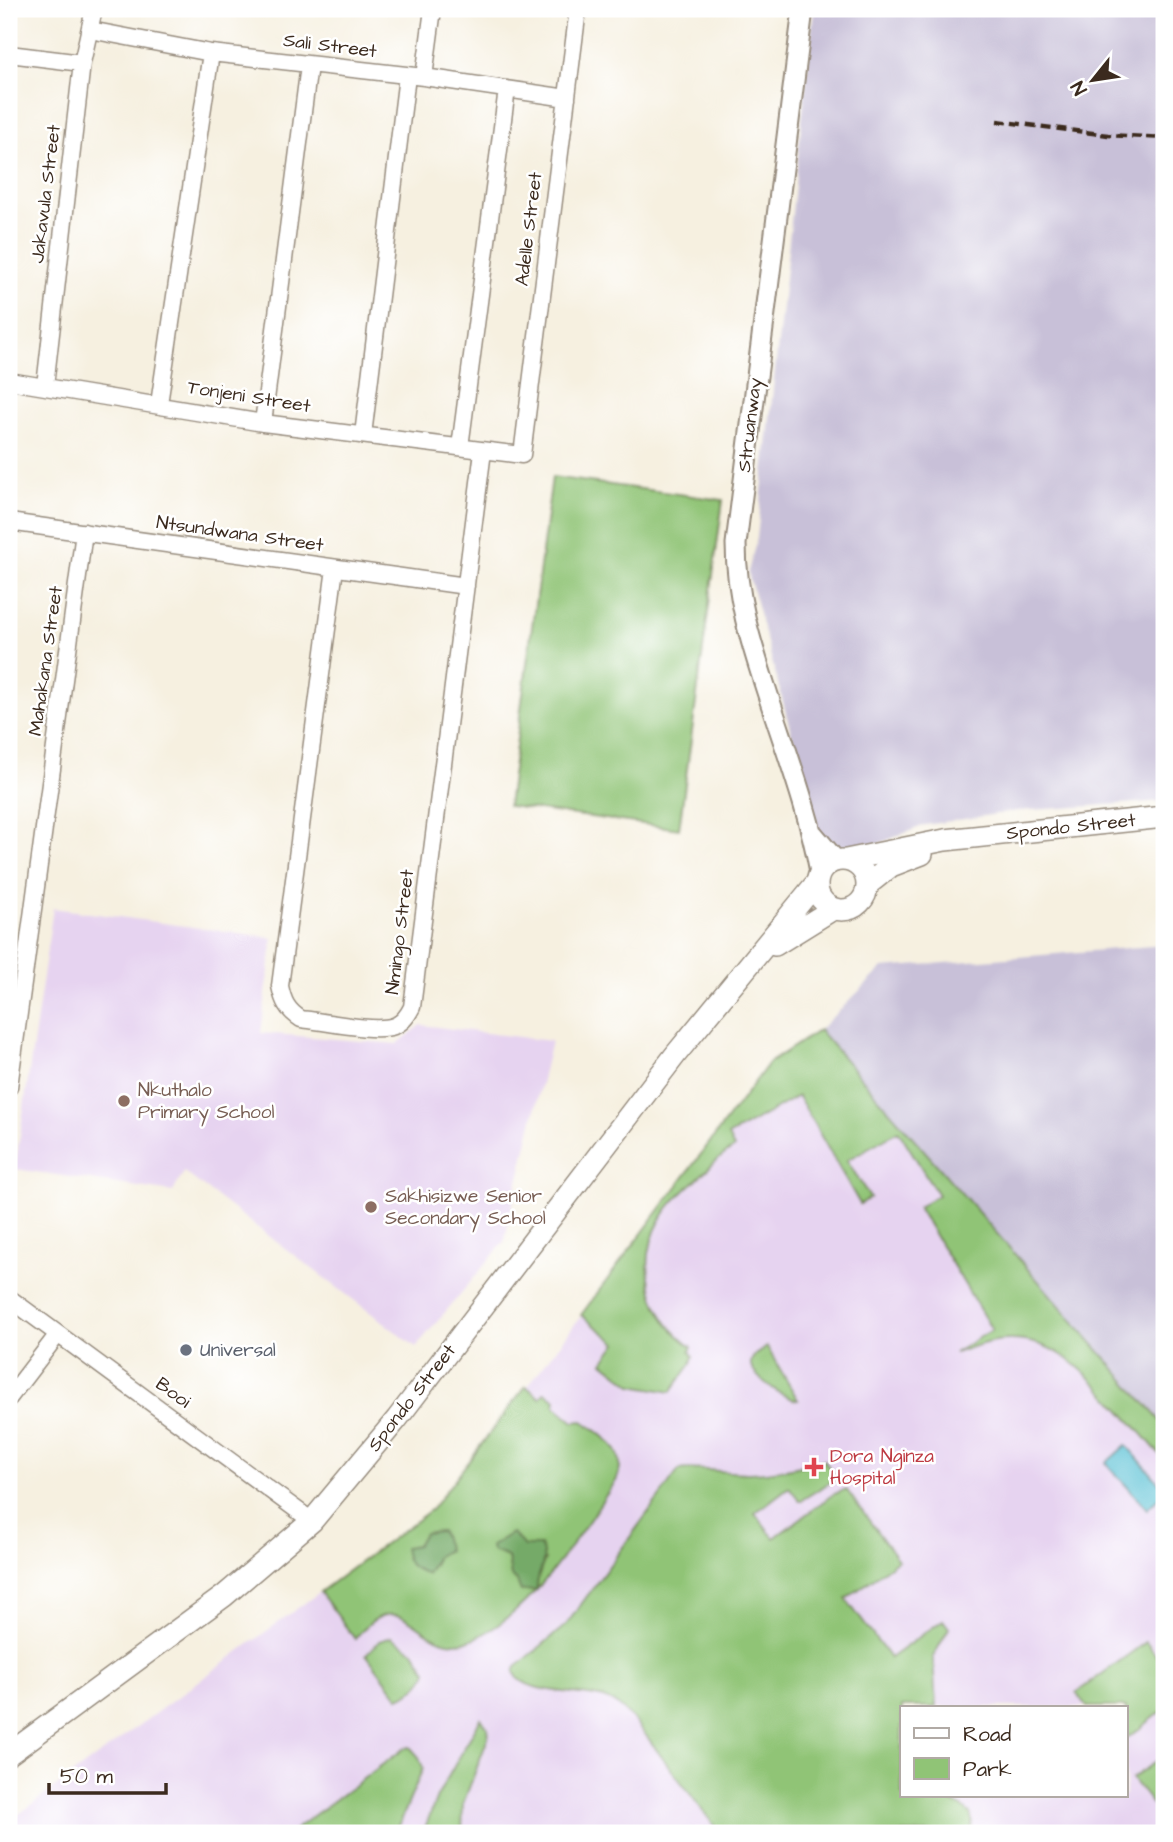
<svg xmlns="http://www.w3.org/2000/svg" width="1173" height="1842" font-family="'Architects Daughter',sans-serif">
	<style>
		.built { fill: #e6d3f0; fill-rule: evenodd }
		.industrial { fill: #c8c0d8 }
		.green { fill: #90c476; stroke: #66774a; stroke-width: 2; fill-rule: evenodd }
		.forest { fill: #74aa67; stroke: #586a42; stroke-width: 2 }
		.water { fill: #57c0d4; stroke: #497579; stroke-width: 2 }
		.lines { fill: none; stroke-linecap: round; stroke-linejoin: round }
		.minor-casing { stroke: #988d7f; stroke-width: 19 }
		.tertiary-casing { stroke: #988d7f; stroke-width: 23 }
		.secondary-casing { stroke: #988d7f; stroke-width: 24 }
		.minor { stroke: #fff; stroke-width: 16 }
		.tertiary { stroke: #fff; stroke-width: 19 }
		.secondary { stroke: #fff; stroke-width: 21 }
		.rail { stroke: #3b2a1e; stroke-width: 4.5; stroke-dasharray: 10 5; stroke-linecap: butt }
		.education-dot { fill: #8d6e63; stroke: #fff; stroke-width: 2.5 }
		.worship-dot { fill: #6b7280; stroke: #fff; stroke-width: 2.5 }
		.health-dot { fill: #e0444e; stroke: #fff; stroke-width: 2.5 }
		.labels { text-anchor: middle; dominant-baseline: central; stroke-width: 5; stroke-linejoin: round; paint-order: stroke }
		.street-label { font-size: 19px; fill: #3b2a1e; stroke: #fff }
		.education-label { font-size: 19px; fill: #785e54; stroke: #fff; text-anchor: start }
		.worship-label { font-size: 19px; fill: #5b616d; stroke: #fff; text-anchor: start }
		.health-label { font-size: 19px; fill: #be3a42; stroke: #fff; text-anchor: start }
	</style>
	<rect width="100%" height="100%" fill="#fff"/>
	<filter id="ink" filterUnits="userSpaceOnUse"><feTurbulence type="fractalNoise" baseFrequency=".0143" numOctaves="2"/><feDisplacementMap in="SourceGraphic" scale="14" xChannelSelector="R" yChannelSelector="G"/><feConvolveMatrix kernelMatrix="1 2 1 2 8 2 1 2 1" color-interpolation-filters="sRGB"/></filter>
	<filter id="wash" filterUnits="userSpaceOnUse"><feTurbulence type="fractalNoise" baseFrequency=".00686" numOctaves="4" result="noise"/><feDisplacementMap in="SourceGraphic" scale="28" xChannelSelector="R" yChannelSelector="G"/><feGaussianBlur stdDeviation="1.57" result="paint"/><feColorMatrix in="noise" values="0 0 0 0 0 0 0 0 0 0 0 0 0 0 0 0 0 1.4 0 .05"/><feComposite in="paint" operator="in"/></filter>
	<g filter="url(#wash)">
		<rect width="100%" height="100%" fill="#f6f0e0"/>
		<path class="built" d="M53 908 273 938 261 1033 397 1044 421 1025 551 1041 504 1242 416 1347 184 1172 173 1192 15 1169Z
			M819 1030 1164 1425V1833H9L11 1820 432 1509 558 1347 769 1063ZM902 1707H1126V1795H902Z"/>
		<path class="industrial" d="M814 9H1164V801L1017 811 925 825 840 859 818 832 748 572 757 538Z
			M1164 945V1425L819 1030 883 968Z"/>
		<path class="green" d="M552 477 723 500 679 829 508 806Z
			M819 1030 1164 1425V1459C1148 1440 1131 1421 1114 1403 1080 1366 1050 1334 996 1341 981 1343 968 1349 954 1353L992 1330 918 1207 938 1195 902 1136 898 1131 847 1160 870 1198 860 1204 798 1096 728 1136 734 1148C720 1156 709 1168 697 1179 684 1191 670 1203 661 1219 635 1265 651 1318 692 1347L690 1351 693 1356 691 1364 671 1392 632 1385 603 1362 617 1343 581 1315 769 1063Z
			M767 1347 798 1400C788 1401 749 1375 751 1363 752 1355 761 1351 767 1347Z
			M526 1386 540 1398 545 1392 556 1400 555 1406 574 1422 583 1421C605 1437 630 1451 616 1481 578 1534 531 1619 467 1641 421 1656 403 1576 355 1639L320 1592 432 1509ZM441 1532 434 1565 417 1545 425 1533ZM508 1557 545 1560 531 1589 521 1591 517 1581 511 1575Z
			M824 1460 837 1478 800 1501 789 1487 755 1513 774 1538 832 1495 846 1489 898 1560 846 1599 890 1658 943 1620 949 1628 933 1657 936 1707H902V1795H938L964 1808 970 1813 972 1821 971 1833H720C701 1809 683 1784 664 1760 649 1740 635 1717 614 1703 589 1687 527 1699 514 1672L516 1667 566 1625 679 1470C690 1467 731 1473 747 1473 773 1473 799 1467 824 1460Z
			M391 1637 414 1651 427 1671C424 1683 410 1694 399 1698L366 1654 380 1641Z
			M1146 1642 1164 1666V1710L1126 1739V1707H1087L1076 1693Z
			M481 1718 487 1727 488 1738 463 1804 462 1833H423L437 1797Z
			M410 1747 419 1757 423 1768 396 1833H290L405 1748Z
			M1164 1755V1807L1155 1808 1132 1779Z"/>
		<path class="forest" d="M439 1531H441L448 1550 437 1556 427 1574C411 1568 406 1565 404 1547L417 1545 424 1533Z
			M512 1533 524 1546H540C550 1562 535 1573 537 1590L521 1591 517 1581 511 1576 508 1557 492 1551 491 1546Z"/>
		<path class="water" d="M1126 1445 1164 1488V1493L1147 1509 1106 1463Z"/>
	</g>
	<g filter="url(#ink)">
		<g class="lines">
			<g class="minor-casing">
				<path id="minor" d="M90 30 211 53 424 77 567 98
					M9 54 82 63
					M424 77 433 9
					M9 381 263 423 522 455 578 9
					M45 386 82 63 94 9
					M159 404 211 53
					M263 423 309 65
					M363 435 407 76
					M460 447 507 89
					M9 522 466 586
					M335 568 280 986C283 1001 287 1010 301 1019 322 1021 375 1033 394 1026 403 1023 408 1015 412 1007L483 451
					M9 1087 84 532
					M9 1298 312 1521
					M9 1398 58 1334"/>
			</g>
			<g class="tertiary-casing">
				<path id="tertiary" d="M803 9 736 544C736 596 751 643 767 692 786 751 809 811 820 872
					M813 834 836 861"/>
			</g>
			<g class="secondary-casing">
				<path id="secondary" d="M846 860 945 840 1164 817
					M817 885a25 25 0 1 1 50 0a25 25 0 1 1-50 0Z
					M867 885 891 866 922 854
					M775 945 833 909
					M9 1754 224 1596 312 1521 397 1419 676 1054 817 882"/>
			</g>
			<use href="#minor" class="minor"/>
			<use href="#tertiary" class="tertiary"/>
			<use href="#secondary" class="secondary"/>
			<path class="rail" d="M997 121 1108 135 1164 138"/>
		</g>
	</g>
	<g class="education-dot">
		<circle cx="124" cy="1101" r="7"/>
		<circle cx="371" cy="1207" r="7"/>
	</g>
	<circle class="worship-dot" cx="186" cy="1350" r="7"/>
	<path class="health-dot" d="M810.5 1456.5h7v7h7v7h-7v7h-7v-7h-7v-7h7z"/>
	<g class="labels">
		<g class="street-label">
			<text transform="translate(330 46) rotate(7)">Sali Street</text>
			<text transform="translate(46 194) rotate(-83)">Jakavula Street</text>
			<text transform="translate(529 229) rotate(-83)">Adelle Street</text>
			<text transform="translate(249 397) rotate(9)">Tonjeni Street</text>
			<text transform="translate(750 425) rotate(-83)">Struanway</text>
			<text transform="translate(240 534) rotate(8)">Ntsundwana Street</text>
			<text transform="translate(46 661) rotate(-82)">Mahakana Street</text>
			<text transform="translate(1071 827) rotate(-6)">Spondo Street</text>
			<text transform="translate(400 932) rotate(-83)">Nmingo Street</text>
			<text transform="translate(173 1393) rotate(36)">Booi</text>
			<text transform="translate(412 1398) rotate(-52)">Spondo Street</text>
		</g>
		<g class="education-label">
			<text x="138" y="1090">Nkuthalo<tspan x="138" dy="22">Primary School</tspan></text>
			<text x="385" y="1196">Sakhisizwe Senior<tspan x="385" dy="22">Secondary School</tspan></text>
		</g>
		<g class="worship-label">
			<text x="200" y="1350">Universal</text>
		</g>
		<g class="health-label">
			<text x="830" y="1456">Dora Nginza<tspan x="830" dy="22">Hospital</tspan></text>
		</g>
	</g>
	<rect width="1173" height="1842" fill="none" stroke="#fff" stroke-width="35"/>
	<rect x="900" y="1706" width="228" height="91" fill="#ffffff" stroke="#b1aaa5" stroke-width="2"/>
	<rect x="914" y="1728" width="35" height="10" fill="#ffffff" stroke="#b1aaa5" stroke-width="2"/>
	<text x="963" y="1741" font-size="21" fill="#3b2a1e">Road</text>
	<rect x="914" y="1758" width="35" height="21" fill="#90c476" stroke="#b1aaa5" stroke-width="2"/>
	<text x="963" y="1776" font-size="21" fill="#3b2a1e">Park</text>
	<g transform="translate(1093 80) rotate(240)" stroke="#ffffff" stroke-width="5" paint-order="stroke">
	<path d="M0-5L12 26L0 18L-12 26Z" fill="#3b2a1e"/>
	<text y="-10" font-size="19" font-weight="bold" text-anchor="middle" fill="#3b2a1e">N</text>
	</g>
	<path d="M49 1783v10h117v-10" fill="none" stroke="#3b2a1e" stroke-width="3.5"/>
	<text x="60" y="1783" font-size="21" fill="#3b2a1e" stroke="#ffffff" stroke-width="5" paint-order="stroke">50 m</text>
</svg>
